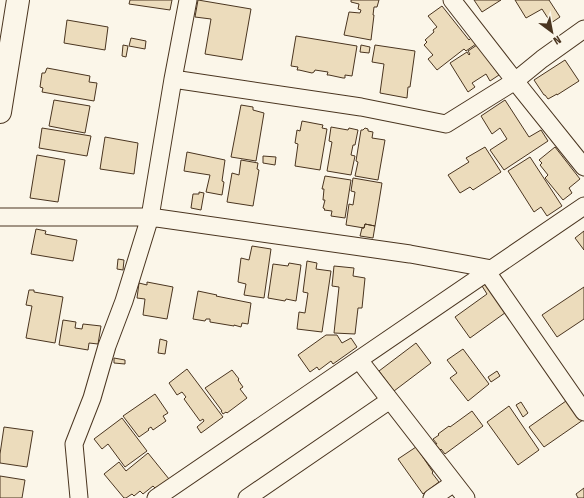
<svg xmlns="http://www.w3.org/2000/svg" width="584" height="498" font-family="'Fira Sans Condensed',sans-serif">
	<style>
		.building { fill: #ecdcbc; stroke: #4a3520 }
		.lines { fill: none; stroke-linecap: round; stroke-linejoin: round }
		.street-casing { stroke: #4a3520; stroke-width: 19 }
		.secondary-casing { stroke: #4a3520; stroke-width: 24 }
		.street { stroke: #fbf6e9; stroke-width: 17 }
		.secondary { stroke: #fbf6e9; stroke-width: 22 }
	</style>
	<rect width="100%" height="100%" fill="#fbf6e9"/>
	<path class="building" d="M130 0H172L170 10 129 4Z
		M198 0 251 9 242 60 205 54 211 19 195 17Z
		M351 0H379L377 7H374L373 15H374L371 40 344 35 349 12 360 13 361 10 358 9 359 4 351 2Z
		M474 0H501L482 12Z
		M515 0H549L560 17 551 23 542 9 526 18Z
		M442 6 469 40 471 38 476 44 466 51 464 49 437 70 428 59 433 55 424 45 427 42 425 40 434 32 433 30 437 27 428 16Z
		M67 20 108 27 105 50 64 43Z
		M296 36 357 46 352 76 345 75V78H343L329 75H327L328 72 315 70 314 72 312 73 299 70H297L298 67 291 66Z
		M131 38 146 41 145 49 129 46Z
		M123 45 128 46 126 57 122 56Z
		M361 45 370 47 369 53 360 52Z
		M375 45 415 51 410 87H408L407 98 380 93 384 64 372 62Z
		M477 45 499 75 490 81 486 74 472 83 475 87 468 92 450 63 467 52 469 55 470 54 468 51Z
		M565 60 579 81 557 95V94L548 99 545 95H544L534 80Z
		M47 68 90 76 89 82 97 83 94 101 42 92 43 88 40 87 42 73H45Z
		M54 100 90 106 85 133 49 126Z
		M505 100 529 137 541 130 548 141 504 170 490 150 507 139 500 128 492 134 481 116Z
		M241 105 253 107V110L264 113 256 161 231 157Z
		M302 121 323 125 322 128 327 129 320 170 295 166 298 144 295 143 297 130 300 131Z
		M331 127 348 130 349 128 358 130 355 145H353L351 155 355 156 351 175 327 171 332 142 329 141Z
		M42 128 91 136 87 156 39 148Z
		M365 128 368 129V131L373 132 372 138 385 140 378 180 355 176 358 162 356 161 361 130H363Z
		M105 137 138 143 134 174 100 169Z
		M485 147 501 172 473 190 470 187 460 193 448 175 469 162 466 158Z
		M555 147 580 179 569 188 572 193 563 200 545 178 548 175 540 165 542 163 539 160Z
		M187 152 225 160 222 181 224 182 222 195 206 192 210 175 184 171Z
		M37 155 65 160 58 202 30 198Z
		M263 156 276 157 275 165 263 163Z
		M530 157 562 206 547 216 541 207 534 212 508 171Z
		M241 160 258 163 257 169 259 170 253 206 227 202 232 173 239 175Z
		M325 176 351 180 345 218 331 216 332 211 324 210 325 209 323 208 325 200H323L324 189H322Z
		M353 178 382 183 375 226 365 224 364 228 346 225 349 204 353 205 355 192 351 191Z
		M199 192 204 193 201 210 191 208 193 194H199Z
		M365 224 375 226 373 238 360 236 362 228H364Z
		M36 229 46 231 45 234 77 240 73 261 31 254Z
		M584 231V250L575 238Z
		M252 246 271 249 264 298 244 295 246 284 238 282 241 258 249 260Z
		M118 259 124 260 123 270 117 269Z
		M307 261 317 263 316 269 331 271 322 332 297 329 299 312 305 313 308 293 303 292Z
		M289 263 301 265 296 301 286 299 285 301 268 298 273 264 288 266Z
		M334 266 354 268 353 276 365 278 362 308H358L355 334 334 333 339 287 332 286Z
		M488 281 509 310 470 338 455 317 487 294 482 286Z
		M147 282 173 287 167 319 143 315 145 299 137 298 139 283 147 285Z
		M584 287V319L557 337 542 315Z
		M29 290H34V292L63 297 55 343 26 338 32 306 26 305Z
		M198 291 217 295 216 296 251 303 248 324 242 323 241 327 234 325V326L210 322V319H206L205 321 193 319Z
		M63 320 76 322 75 328 82 329 83 324 101 326 98 344 89 343 88 350 59 345Z
		M326 335H337L342 343 351 338 357 347 333 364 331 361 319 370 317 367 310 372 298 355Z
		M160 339 167 341 165 354 158 353Z
		M416 343 431 363 394 391 379 371Z
		M463 349 489 384 468 401 450 378 457 373 447 360Z
		M114 358 125 360V364L114 363Z
		M187 369 223 417 201 433 197 427 204 421 203 419 200 421 184 399 186 397 182 392 177 395 169 383Z
		M232 370 239 379 238 380 243 387 240 389 247 398 227 413 226 412 223 414 221 411H222L205 388Z
		M497 371 500 376 491 382 488 377Z
		M155 394 168 413 163 416 166 421 153 430 151 427 148 429 149 430 139 437 123 416Z
		M566 401 583 420 544 447 529 427Z
		M521 402 528 413 523 417 516 405Z
		M509 406 539 450 518 465 487 422Z
		M472 411 483 426 445 454 441 449 440 450 435 444H437L433 439 439 435 438 434 449 426 450 427Z
		M122 418 147 451 125 467 108 444 102 449 94 439Z
		M4 427 33 431 27 467 0 463V454Z
		M416 447 433 472 432 473 439 482 423 494 398 459Z
		M148 453 169 479 156 489 153 486 143 494 140 491 134 496 132 494 126 498H124L104 474 119 462 126 471Z
		M0 476 25 480 22 498H0Z
		M584 488V498H578L576 494Z"/>
	<g class="lines">
		<g class="street-casing">
			<path id="street" d="M452 0 515 81 584 167
				M173 79 361 107 446 124 515 81 542 59 584 29
				M0 217H150L410 254 492 269
				M487 272 584 412
				M359 360 466 498
				M79 498 74 444 92 398 107 346 124 301 150 217 173 79 188 0
				M156 498 584 206
				M247 498 390 400
				M432 498 454 483"/>
		</g>
		<g class="secondary-casing">
			<path id="secondary" d="M0 112 18 0"/>
		</g>
		<use href="#street" class="street"/>
		<use href="#secondary" class="secondary"/>
	</g>
	<g transform="translate(552 32) rotate(148)" stroke="#fbf6e9" stroke-width="3" paint-order="stroke">
	<path d="M0-3L7 15L0 10L-7 15Z" fill="#4a3520"/>
	<text y="-6" font-size="11" font-weight="bold" text-anchor="middle" fill="#4a3520">N</text>
	</g>
</svg>
